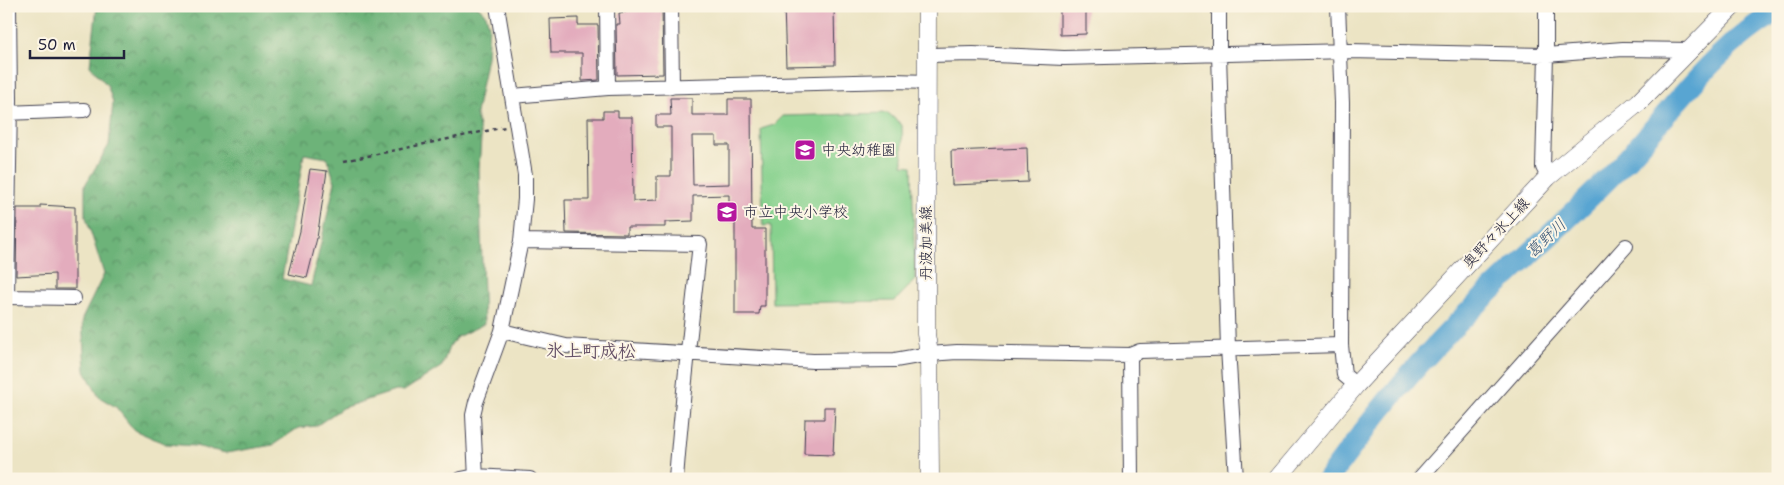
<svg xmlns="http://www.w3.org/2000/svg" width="1784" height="485" font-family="'Shantell Sans','Klee One',sans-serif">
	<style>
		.green { fill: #87d18e; stroke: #547a64 }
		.forest { fill: url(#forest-crowns); stroke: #486a5a; fill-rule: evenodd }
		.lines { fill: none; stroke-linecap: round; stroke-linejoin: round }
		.river { stroke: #59a5d2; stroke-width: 22 }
		.building { fill: #e3acbd; fill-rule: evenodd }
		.minor-casing { stroke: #403f50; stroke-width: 16 }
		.major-casing { stroke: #403f50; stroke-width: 19 }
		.path { stroke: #403f50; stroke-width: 2.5; stroke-dasharray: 4 4; stroke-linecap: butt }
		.minor { stroke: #fff; stroke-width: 14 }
		.major { stroke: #fff; stroke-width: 18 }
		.labels { text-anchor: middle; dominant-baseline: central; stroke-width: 4; stroke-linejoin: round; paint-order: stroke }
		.poi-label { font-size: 15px; fill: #22223b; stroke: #fcf5e5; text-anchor: start }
		.street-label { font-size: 15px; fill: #22223b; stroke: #fcf5e5 }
		.water-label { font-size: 16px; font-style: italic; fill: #385677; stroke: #fcf5e5 }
		.quarter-label { font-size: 18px; font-weight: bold; fill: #665268; stroke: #fcf5e5 }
	</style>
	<defs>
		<pattern id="forest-crowns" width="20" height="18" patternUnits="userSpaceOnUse" patternTransform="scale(1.25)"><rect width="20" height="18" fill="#6db379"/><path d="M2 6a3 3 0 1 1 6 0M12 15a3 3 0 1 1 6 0" fill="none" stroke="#599164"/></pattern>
	</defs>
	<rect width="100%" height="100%" fill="#fcf5e5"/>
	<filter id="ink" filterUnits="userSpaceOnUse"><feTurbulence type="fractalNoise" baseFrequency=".02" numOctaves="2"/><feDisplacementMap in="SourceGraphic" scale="10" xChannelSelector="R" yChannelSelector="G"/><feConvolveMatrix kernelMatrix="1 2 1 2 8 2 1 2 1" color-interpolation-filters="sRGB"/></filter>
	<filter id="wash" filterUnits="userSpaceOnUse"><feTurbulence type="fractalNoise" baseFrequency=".0096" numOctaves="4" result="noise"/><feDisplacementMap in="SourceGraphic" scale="20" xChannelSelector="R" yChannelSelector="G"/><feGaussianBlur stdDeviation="1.12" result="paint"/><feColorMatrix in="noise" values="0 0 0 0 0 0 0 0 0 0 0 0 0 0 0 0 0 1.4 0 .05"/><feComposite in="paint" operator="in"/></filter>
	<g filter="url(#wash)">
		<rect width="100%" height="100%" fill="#ece4c4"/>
		<path class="green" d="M888 113 902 125 903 165 912 166 915 280 895 301 772 303 771 225 763 226 761 129 774 125 783 116Z"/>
		<path class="forest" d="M97 6H478L486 15 489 25 487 57 476 113 481 138 479 169 484 324 457 337 449 347 442 366 404 391H395L342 408 316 426 298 428 273 445 226 453 195 446 166 444 134 430 116 407 99 397 85 371 82 319 104 274 85 214V185L109 145 113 102 107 85 90 66ZM304 154 327 158 335 182 311 286 282 279Z"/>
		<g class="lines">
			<path class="river" d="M1328 479C1365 428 1404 378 1448 333 1505 274 1569 221 1625 161 1672 110 1716 46 1778 11"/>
		</g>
		<g id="blocks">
			<path class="building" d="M625 6H662L663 74 617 75 616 24H620L619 13 626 12Z
				M784 6H834L835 65 786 66Z
				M1060 6H1086V34L1060 35Z
				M578 18V25H598L599 80 582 81V53H551L550 19Z
				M670 98H692V115H728V99H751L752 229H765V306H760L759 314H735V222H729V195L693 196V221L665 222V227H627V234L566 233 565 200H589L588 118H603V111H618V117H632L633 201 657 200V176H671V127H656V115H671ZM692 136H716V145H729V184L693 185Z
				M1027 148 1028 182 952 185 951 151Z
				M310 169 327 171 317 238 307 278 289 274 300 231Z
				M40 205 75 207V289H55V274L16 276 17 208H40Z
				M824 407H835L833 455 804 454 805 419H824Z"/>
		</g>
	</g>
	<g filter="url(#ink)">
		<use href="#blocks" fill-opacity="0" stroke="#403f50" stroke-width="1"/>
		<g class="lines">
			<g class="minor-casing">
				<path id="minor" d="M607 6 608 88
					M671 6 672 87
					M1219 6V54L1228 348 1236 479
					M1338 6 1342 103 1341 345 1344 375 1356 385
					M1546 6V55L1543 167 1548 177
					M928 55 973 54 1064 58 1349 51 1546 55 1623 49 1692 50
					M512 96 608 88 894 81 928 82
					M6 113 84 110
					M521 241 700 244C691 322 682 400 676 479
					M6 297 74 298
					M7 297 10 100 9 6
					M502 331 566 346 813 361 895 360 929 354 957 352 1130 355 1140 351 1341 345
					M1130 355 1131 479
					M461 479 476 476 530 479
					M476 479 473 415 476 402 502 331 521 241 525 199V175L497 6
					M1419 479 1626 246"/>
			</g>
			<g class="major-casing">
				<path id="major" d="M927 6 926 334 929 354 930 479
					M1277 479 1356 385 1548 177 1639 102 1733 6"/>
			</g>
			<path class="path" d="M344 161 505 127"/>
			<use href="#minor" class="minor"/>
			<use href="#major" class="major"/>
		</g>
	</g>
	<defs>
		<g id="school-square" transform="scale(1.125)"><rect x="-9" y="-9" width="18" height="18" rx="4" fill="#b5179e" stroke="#fcf5e5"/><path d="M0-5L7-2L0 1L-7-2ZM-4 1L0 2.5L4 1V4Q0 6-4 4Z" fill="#fff"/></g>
	</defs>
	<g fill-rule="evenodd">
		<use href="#school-square" x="805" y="150"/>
		<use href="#school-square" x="727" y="212"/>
	</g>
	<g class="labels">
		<g class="poi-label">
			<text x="821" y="150">中央幼稚園</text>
			<text x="743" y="212">市立中央小学校</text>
		</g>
		<g class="street-label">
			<text transform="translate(1496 233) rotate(-47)">奥野々氷上線</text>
			<text transform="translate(926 243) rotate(-90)">丹波加美線</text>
		</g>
		<g class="water-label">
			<text transform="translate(1546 238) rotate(-44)">葛野川</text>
		</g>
		<g class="quarter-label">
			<text x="591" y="351">氷上町成松</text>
		</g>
	</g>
	<rect width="1784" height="485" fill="none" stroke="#fcf5e5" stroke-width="25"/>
	<path d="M30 50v8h94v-8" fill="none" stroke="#22223b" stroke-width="2.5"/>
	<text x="38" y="50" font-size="15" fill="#22223b" stroke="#fcf5e5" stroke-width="4" paint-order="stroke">50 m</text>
</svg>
